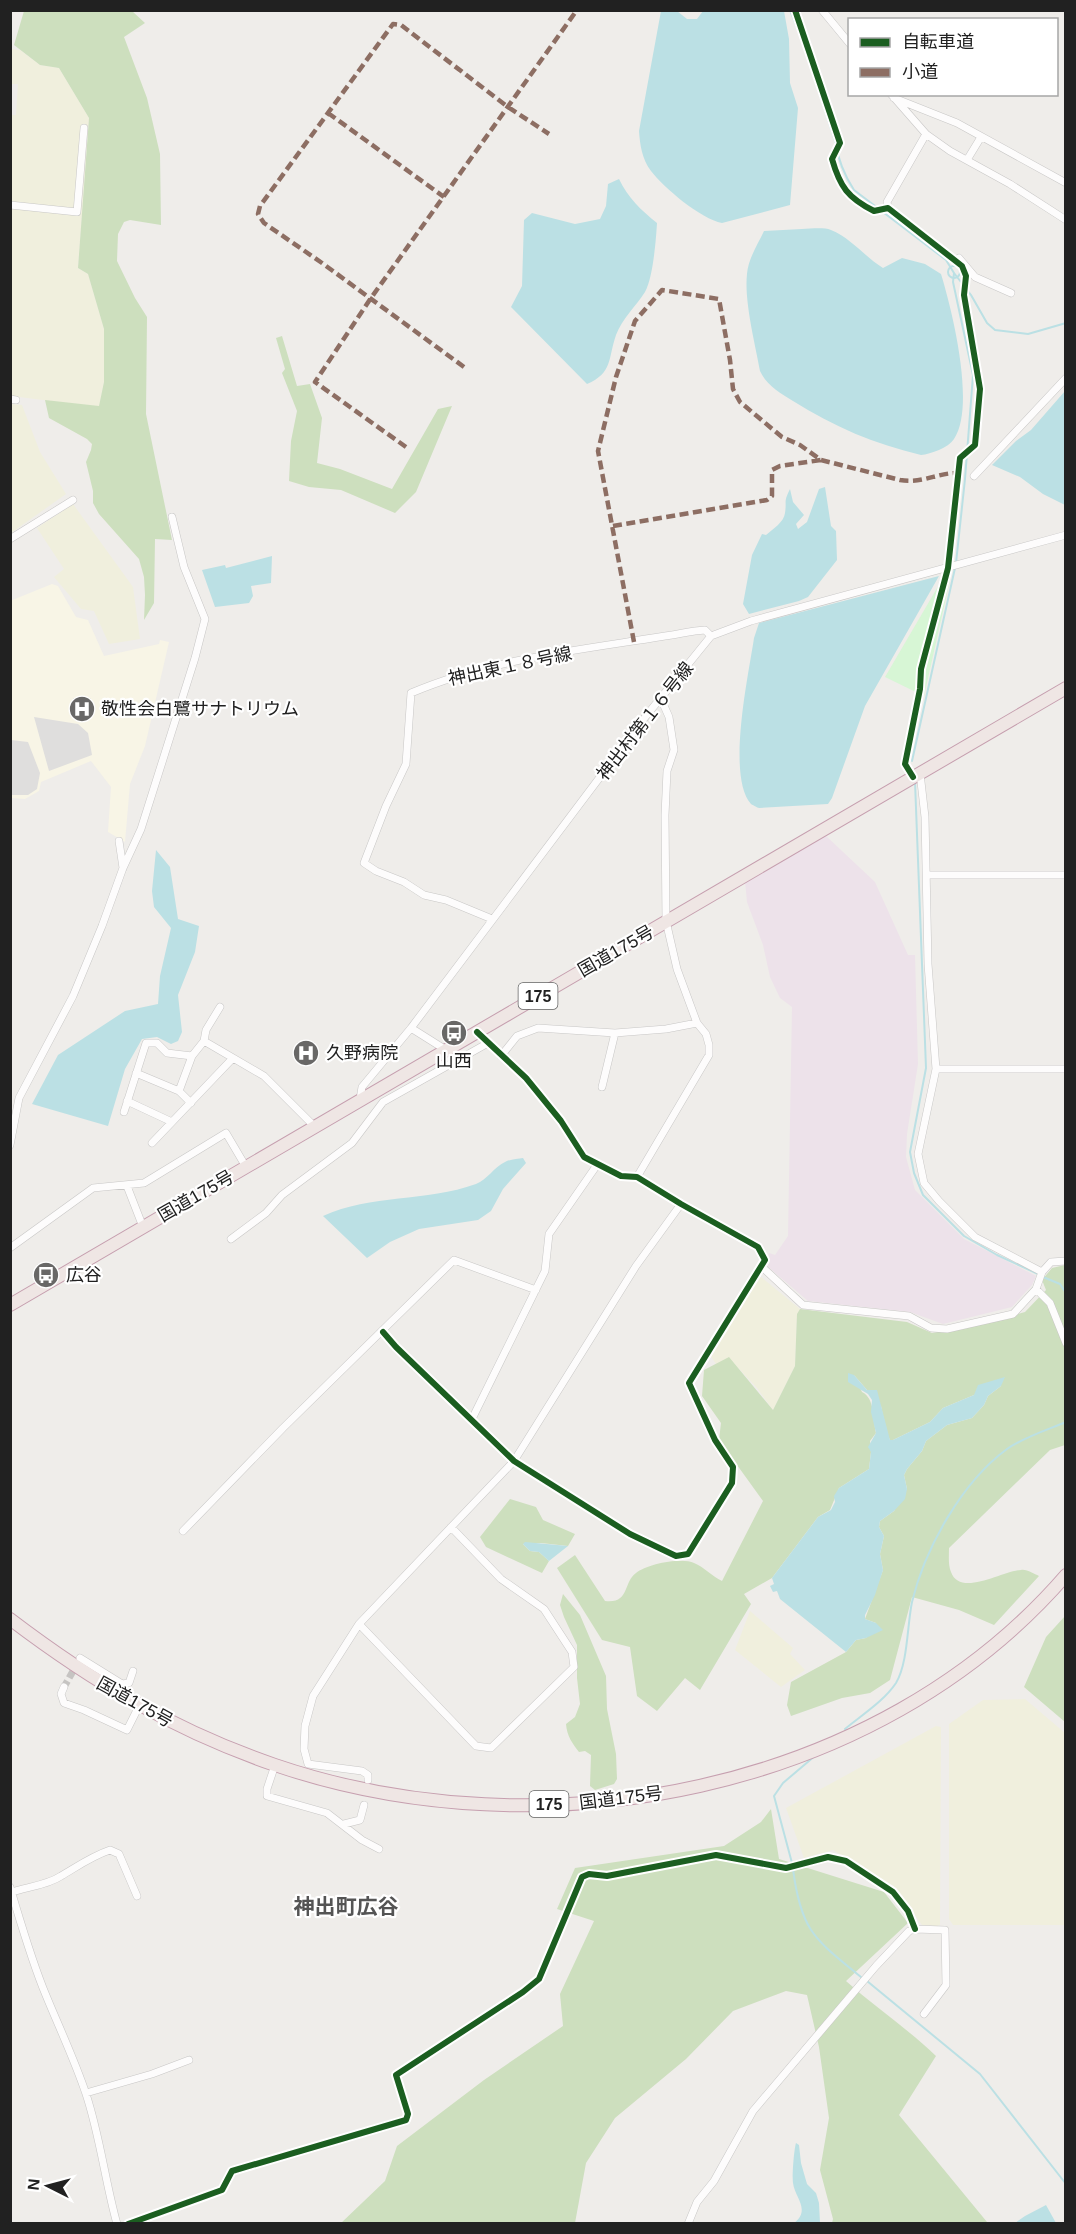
<svg xmlns="http://www.w3.org/2000/svg" width="1076" height="2234" font-family="Arial,'Noto Sans JP',sans-serif">
	<style>
		.industrial { fill: #ede2ea }
		.education { fill: #f8f5e6 }
		.farmland { fill: #f0efdd }
		.forest { fill: #cddfbe }
		.park { fill: #d7f6d5 }
		.parking { fill: #dfdedd }
		.water { fill: #bbe0e4 }
		.lines { fill: none; stroke-linecap: round; stroke-linejoin: round }
		.stream { stroke: #bbe0e4; stroke-width: 2 }
		.minor-tunnel { stroke: #c6c4c2; stroke-width: 7; stroke-dasharray: 7 3.5; stroke-linecap: butt }
		.minor-casing { stroke: #c8c7c6; stroke-width: 8 }
		.trunk-casing { stroke: #c69faf; stroke-width: 14 }
		.minor { stroke: #fdfcfc; stroke-width: 7 }
		.trunk { stroke: #efe6e4; stroke-width: 12 }
		.quiet { stroke: #8d6e63; stroke-width: 4.5; stroke-dasharray: 9 4.5; stroke-linecap: butt }
		.cycleway-casing { stroke: #fff; stroke-width: 10 }
		.cycleway { stroke: #1b5e20; stroke-width: 6 }
		.labels { text-anchor: middle; dominant-baseline: central; stroke-width: 4.5; stroke-linejoin: round; paint-order: stroke }
		.shield { fill: #fff; stroke: #646464; stroke-width: 1.5 }
		.shield-label { font-size: 16px; font-weight: bold; fill: #212121 }
		.street-label { font-size: 18px; fill: #212121; stroke: #fff }
		.poi-label { font-size: 18px; fill: #212121; stroke: #fff; text-anchor: start }
		.quarter-label { font-size: 21px; font-weight: bold; fill: #545454; stroke: #fff }
	</style>
	<rect width="100%" height="100%" fill="#efedea"/>
	<path class="industrial" d="M825 835 875 882 908 955H915L918 1064 907 1134 906 1157 915 1190 964 1239 1036 1276 1032 1285 1012 1307 943 1324 910 1312 808 1301 767 1266 769 1253 775 1255 788 1236 792 1007 780 998 770 977 763 945 747 902 745 881Z"/>
	<path class="education" d="M52 584 58 586 76 617 88 620 104 656 159 644 160 640 169 642 145 746 130 784 125 842 108 832 111 787 91 761 41 782 39 791 25 799 11 798 10 601Z"/>
	<path class="farmland" d="M11 49 20 50 40 65 59 68 89 118 78 268 88 274 104 329V382L99 407 11 396 10 115H16L18 84H11Z
		M11 404 22 405 40 452 66 494 11 533Z
		M73 504 133 587 140 639 109 644 94 611 81 609 54 577 64 569 37 528Z
		M761 1277 800 1309 797 1315 795 1366 773 1410 757 1388 729 1358 716 1364 710 1355 758 1278Z
		M750 1611 793 1648 790 1654 805 1670 781 1687 735 1650Z
		M1025 1699 1065 1733V1925H953L949 1919V1724L983 1700Z
		M936 1726 941 1727 940 1925 937 1926 922 1925 895 1887 833 1850 804 1858 786 1808Z"/>
	<path class="forest" d="M24 11H132L145 23 124 37 147 98 160 154 161 225 130 220 124 222 118 234 117 261 135 298 147 317 146 414 172 540 155 539 154 603 144 620 145 595 144 577 139 559 99 514 93 503V491L86 462 91 450 92 444 87 439 49 418 45 400 99 406 104 382V329L88 274 78 268 89 118 59 68 40 65 14 45Z
		M282 336 297 386 310 384 322 418 317 463 340 469 392 489 438 409 452 406 416 492 395 513 341 490 309 487 289 481 291 441 297 411 282 373 285 369 276 338Z
		M1065 1265V1445L1050 1450 949 1548C949 1556 948 1565 951 1572 960 1598 1004 1570 1021 1570 1027 1569 1034 1574 1039 1576L994 1625 959 1610 912 1597 890 1680 870 1693 842 1698 791 1716 787 1705 791 1682 846 1652 856 1640 866 1638 876 1623 865 1619 883 1570 880 1554 884 1536 879 1527 880 1521 894 1511 907 1489 904 1475 907 1469 922 1451 926 1441 947 1425 972 1418 984 1405 988 1396 1001 1386 974 1395 943 1408 930 1422 893 1440H890L886 1431 881 1406 854 1375 862 1392C875 1398 873 1420 876 1433L870 1441 871 1452 869 1469 839 1488 830 1510 818 1517 772 1578 744 1594 751 1604 700 1690 685 1678 657 1711 637 1696 630 1647 602 1640 557 1568 575 1555 605 1601C630 1604 623 1582 636 1573 647 1564 682 1557 694 1563 704 1567 712 1576 722 1581L763 1501 719 1440 721 1423 702 1396 704 1370 729 1357 773 1410 795 1366 797 1314 800 1309 907 1322 932 1333 979 1325 1025 1312 1046 1290 1042 1280 1052 1268Z
		M510 1499 536 1507 543 1520 575 1534 568 1546 541 1543 523 1544 530 1551 539 1552 549 1561 542 1573 486 1547 480 1537Z
		M563 1594 580 1615 606 1676 607 1709 616 1754 617 1779 614 1784 595 1790 590 1786 591 1755 585 1751 579 1752C572 1743 567 1736 566 1724L575 1717 580 1704 577 1678V1645L564 1617 560 1605Z
		M1065 1616V1722L1024 1687 1046 1637Z
		M771 1809 779 1859 884 1892 908 1923 846 1981C875 2007 908 2029 936 2056L899 2115 987 2222 832 2223 833 2219 820 2170 829 2118 819 2047 807 1995 786 1991 733 2011 686 2059 615 2118 586 2163 575 2223 340 2224 385 2181 397 2146 484 2080 563 2026 560 1994 594 1921 557 1909 575 1868 724 1846 761 1822Z"/>
	<path class="park" d="M950 580 924 696 885 677 940 583Z"/>
	<path class="parking" d="M34 717 78 724 88 733 92 755 49 771Z
		M11 740 28 742 40 773 37 789 28 795H11Z"/>
	<path class="water" d="M661 11H677L687 19H697L703 11H784L789 39 790 83 798 108 790 205 722 223C701 219 664 188 651 171 642 159 640 145 639 131Z
		M619 179C628 198 641 210 657 223 656 240 653 278 645 292 636 306 622 319 616 335 608 358 613 373 587 384L511 307 522 286 524 220 532 213 575 224 600 219 606 206 608 184Z
		M802 229C810 229 823 227 831 230 851 238 865 257 883 268L902 258 925 264 941 274C952 310 976 406 954 439 948 448 931 454 921 455 875 444 834 427 793 401 780 393 767 386 760 371 755 343 744 301 747 274 748 259 758 244 764 231Z
		M1065 391V505L1043 494 1020 477 992 465 1016 441 1031 430Z
		M825 487 831 526 836 531 837 560 808 597 799 601 749 614 743 604 752 555 762 534 766 535C773 529 784 522 785 513 787 500 783 503 790 489L793 502 804 515 796 524 798 529 807 522 819 489Z
		M272 556 271 583 251 586 253 596 249 603 215 607 202 570 225 565 226 568Z
		M939 576 865 706 832 798 828 804 759 808C758 808 751 804 751 804 726 776 749 673 754 638L759 623Z
		M156 850 170 867 178 919 199 926 195 952 178 995 182 1032 178 1041 171 1044 157 1037 142 1039 125 1069 108 1126 32 1104 58 1055 125 1011 158 1004 160 976 171 928 154 907 152 891Z
		M523 1158 526 1163 503 1189 491 1211 478 1220 419 1229 390 1242 367 1258 323 1216C371 1194 426 1202 476 1184 487 1180 494 1167 505 1162 510 1159 518 1159 523 1158Z
		M848 1373 854 1375 867 1390H877L890 1440H893L930 1422 943 1408 974 1395 978 1385 1005 1377 1001 1386 988 1396 984 1405 972 1418 947 1425 926 1441 922 1451 907 1469 904 1475 907 1489 905 1499 894 1511 880 1521 879 1527 884 1536 880 1554 883 1570 875 1595 865 1615V1619L876 1623 883 1630 866 1638 856 1640 846 1652 780 1599 777 1591 773 1592 770 1586 774 1584 772 1578 818 1517 831 1510 835 1502 834 1496 839 1488 869 1469 871 1452 868 1447 876 1433 871 1412 872 1400 868 1394 848 1382Z
		M525 1542 568 1546 549 1561 539 1552 530 1551 523 1544Z
		M796 2143 799 2145 801 2163 807 2184 816 2193 819 2203 820 2223H794C811 2210 795 2198 793 2183 792 2177 794 2149 796 2143Z
		M1046 2205 1056 2223H1015L1025 2216Z"/>
	<g class="lines">
		<path class="stream" d="M790 10 801 37 835 141C838 159 844 175 854 190L946 260 954 273 953 282 973 375 965 479 956 563
			M948 272a6 6 0 1 1 12 0a6 6 0 1 1-12 0Z
			M954 273 971 295 987 323 995 330 1028 334 1066 323
			M912 761 955 568
			M915 782 926 1068 910 1152 914 1173 923 1195 964 1236 997 1255 1038 1274
			M1043 1277 1060 1284 1066 1293
			M845 1729C862 1715 884 1701 896 1683 908 1663 907 1626 912 1602 925 1548 962 1482 1007 1449 1024 1437 1047 1430 1066 1422
			M792 1863 774 1796 783 1783 816 1755
			M793 1869C801 1932 815 1939 862 1978
			M867 1981 980 2074 1066 2184"/>
		<path class="minor-tunnel" d="M64 1687 77 1664"/>
		<g class="minor-casing">
			<path id="minor" d="M822 10 850 44
				M891 94 926 134 950 151 1010 184 1066 220
				M894 98 957 123 1066 183
				M967 160 981 137
				M10 205 77 212 84 128
				M888 208 887 202 926 134
				M959 258 975 277 1011 293
				M10 399 16 400
				M974 476 1066 378
				M10 539 73 500
				M920 773 925 817 928 964 936 1069 918 1154 924 1183 939 1201 975 1237 1042 1272
				M119 841 123 868
				M927 875H1066
				M492 919 446 900 424 895 404 882 376 871 364 863 386 806 406 764 411 693C500 655 601 648 695 631L705 630 711 636
				M220 1007 206 1030 204 1041 264 1076 315 1127
				M411 1028 446 1050
				M501 1056 517 1036 538 1028 615 1033 666 1029 697 1023
				M936 1069H1066
				M136 1073 179 1091 191 1103
				M602 1087 615 1033
				M179 1091 192 1056
				M360 1099 362 1087 411 1028 646 716 711 636 751 621 1066 535
				M127 1101 172 1122
				M124 1112 146 1043H157L167 1053 192 1056 204 1041
				M152 1143 233 1058
				M10 1145 19 1098 73 996 102 926 123 868 141 829 195 658 205 619 184 567 172 517
				M637 1177 709 1055V1045L706 1034 697 1023 677 969 666 921 665 815 667 771 674 750 669 717 661 699
				M127 1186 143 1227
				M231 1239 266 1213 282 1195 352 1143 383 1102 488 1043
				M10 1248 93 1188 144 1183 226 1133 246 1167
				M761 1266 803 1305 909 1316 931 1328 947 1329 1013 1314 1036 1289 1042 1272 1051 1262 1066 1261
				M1036 1289 1050 1303 1066 1343
				M383 1332 396 1347 514 1461 630 1534 676 1556 688 1554 732 1483 733 1467 715 1440 689 1383 765 1260 758 1247 681 1204 637 1177 621 1176 584 1157 561 1121 526 1078 477 1032
				M472 1419 545 1271 549 1234 597 1165
				M183 1531 283 1428 454 1260 536 1290
				M359 1624 476 1746 491 1748 574 1667 572 1652 544 1609 501 1579 451 1527
				M80 1658 122 1684 129 1683 133 1671
				M64 1687 61 1694 64 1703 84 1710 127 1730 139 1706
				M275 1765 267 1789V1796L327 1813 362 1840 379 1849
				M368 1780V1775L362 1771 308 1764 304 1749 305 1726 313 1696 359 1624 514 1461 636 1266 681 1204
				M344 1824 360 1820 364 1805
				M10 1887C20 1921 30 1955 43 1988 57 2023 74 2058 86 2094 100 2136 105 2181 117 2224
				M12 1892C27 1887 48 1885 61 1876 78 1866 92 1856 110 1850L119 1854 137 1896
				M86 2093 152 2074 189 2060
				M128 2224 222 2190 232 2171 406 2120 408 2114 396 2075 523 1992 539 1979 582 1877 589 1874 607 1876 716 1855 786 1868 828 1857 846 1861 893 1892 908 1911 915 1929
				M688 2224 697 2202 714 2181 753 2111 876 1966 909 1931 915 1929 945 1930 946 1985 924 2014"/>
		</g>
		<g class="trunk-casing">
			<path id="trunk" d="M10 1305 1066 688
				M10 1619C94 1683 176 1731 275 1765 542 1856 878 1793 1066 1575"/>
		</g>
		<use href="#minor" class="minor"/>
		<use href="#trunk" class="trunk"/>
		<path class="quiet" d="M328 113 444 197
			M464 367 322 263 264 223 258 214 260 206 393 24 401 25 508 107 549 134
			M406 447 315 382 371 298 577 10
			M613 526 767 500 772 496V470L780 466 821 460
			M634 642 598 451 616 377 635 321 662 290 719 299 730 360 733 389 740 402 782 437 800 445 821 460 900 480C923 484 938 472 960 473"/>
		<g class="cycleway-casing">
			<path id="cycleway" d="M795 10 840 143 832 159C840 187 848 198 874 211L888 208 962 266 966 276 964 295 980 389 975 445 960 458 948 568 921 669 920 689 905 764 913 777
				M383 1332 396 1347 514 1461 630 1534 676 1556 688 1554 732 1483 733 1467 715 1440 689 1383 765 1260 758 1247 681 1204 637 1177 621 1176 584 1157 561 1121 526 1078 477 1032
				M128 2224 222 2190 232 2171 406 2120 408 2114 396 2075 523 1992 539 1979 582 1877 589 1874 607 1876 716 1855 786 1868 828 1857 846 1861 893 1892 908 1911 915 1929"/>
		</g>
		<use href="#cycleway" class="cycleway"/>
	</g>
	<defs>
		<g id="hospital-disc" transform="scale(1.35)"><circle r="9.5" fill="#696867" stroke="#fff"/><path d="M-5-5h3v3.5h4V-5h3V5h-3V1.5h-4V5h-3Z" fill="#fff"/></g>
		<g id="bus-disc" transform="scale(1.35)"><circle r="9.5" fill="#696867" stroke="#fff"/><path d="M-5-6H5V4H4V6H2V4H-2V6H-4V4H-5ZM-3.5-4V0h7V-4ZM-3.5 1.2v1.5H-2V1.2ZM2 1.2v1.5H3.5V1.2Z" fill="#fff"/></g>
	</defs>
	<g fill-rule="evenodd">
		<use href="#hospital-disc" x="82" y="709"/>
		<use href="#bus-disc" x="454" y="1033"/>
		<use href="#hospital-disc" x="306" y="1053"/>
		<use href="#bus-disc" x="46" y="1275"/>
	</g>
	<g class="labels">
		<g class="shield">
			<rect x="518.5" y="983" width="39" height="26" rx="4.5"/>
			<rect x="529.5" y="1791" width="39" height="26" rx="4.5"/>
		</g>
		<g class="shield-label">
			<text x="538" y="996">175</text>
			<text x="549" y="1804">175</text>
		</g>
		<g class="street-label">
			<text transform="translate(510 666) rotate(-12)">神出東１８号線</text>
			<text transform="translate(645 721) rotate(-52)">神出村第１６号線</text>
			<text transform="translate(616 951) rotate(-30)">国道175号</text>
			<text transform="translate(196 1196) rotate(-30)">国道175号</text>
			<text transform="translate(135 1702) rotate(29)">国道175号</text>
			<text transform="translate(621 1798) rotate(-7)">国道175号</text>
		</g>
		<g class="poi-label">
			<text x="101" y="709">敬性会白鷺サナトリウム</text>
			<text x="326" y="1053">久野病院</text>
			<text x="454" y="1061" text-anchor="middle">山西</text>
			<text x="66" y="1275">広谷</text>
		</g>
		<g class="quarter-label">
			<text x="346" y="1906">神出町広谷</text>
		</g>
	</g>
	<rect width="1076" height="2234" fill="none" stroke="#212121" stroke-width="24"/>
	<rect x="848" y="18" width="210" height="78" fill="#ffffff" stroke="#a6a6a6" stroke-width="1.5"/>
	<rect x="860" y="38" width="30" height="9" fill="#1b5e20" stroke="#a6a6a6" stroke-width="1.5"/>
	<text x="902" y="48" font-size="18" fill="#212121">自転車道</text>
	<rect x="860" y="68" width="30" height="9" fill="#8d6e63" stroke="#a6a6a6" stroke-width="1.5"/>
	<text x="902" y="78" font-size="18" fill="#212121">小道</text>
	<g transform="translate(48 2186) rotate(276)" stroke="#ffffff" stroke-width="4.5" paint-order="stroke">
	<path d="M0-4.5L10 22L0 15L-10 22Z" fill="#212121"/>
	<text y="-9" font-size="16" font-weight="bold" text-anchor="middle" fill="#212121">N</text>
	</g>
</svg>
